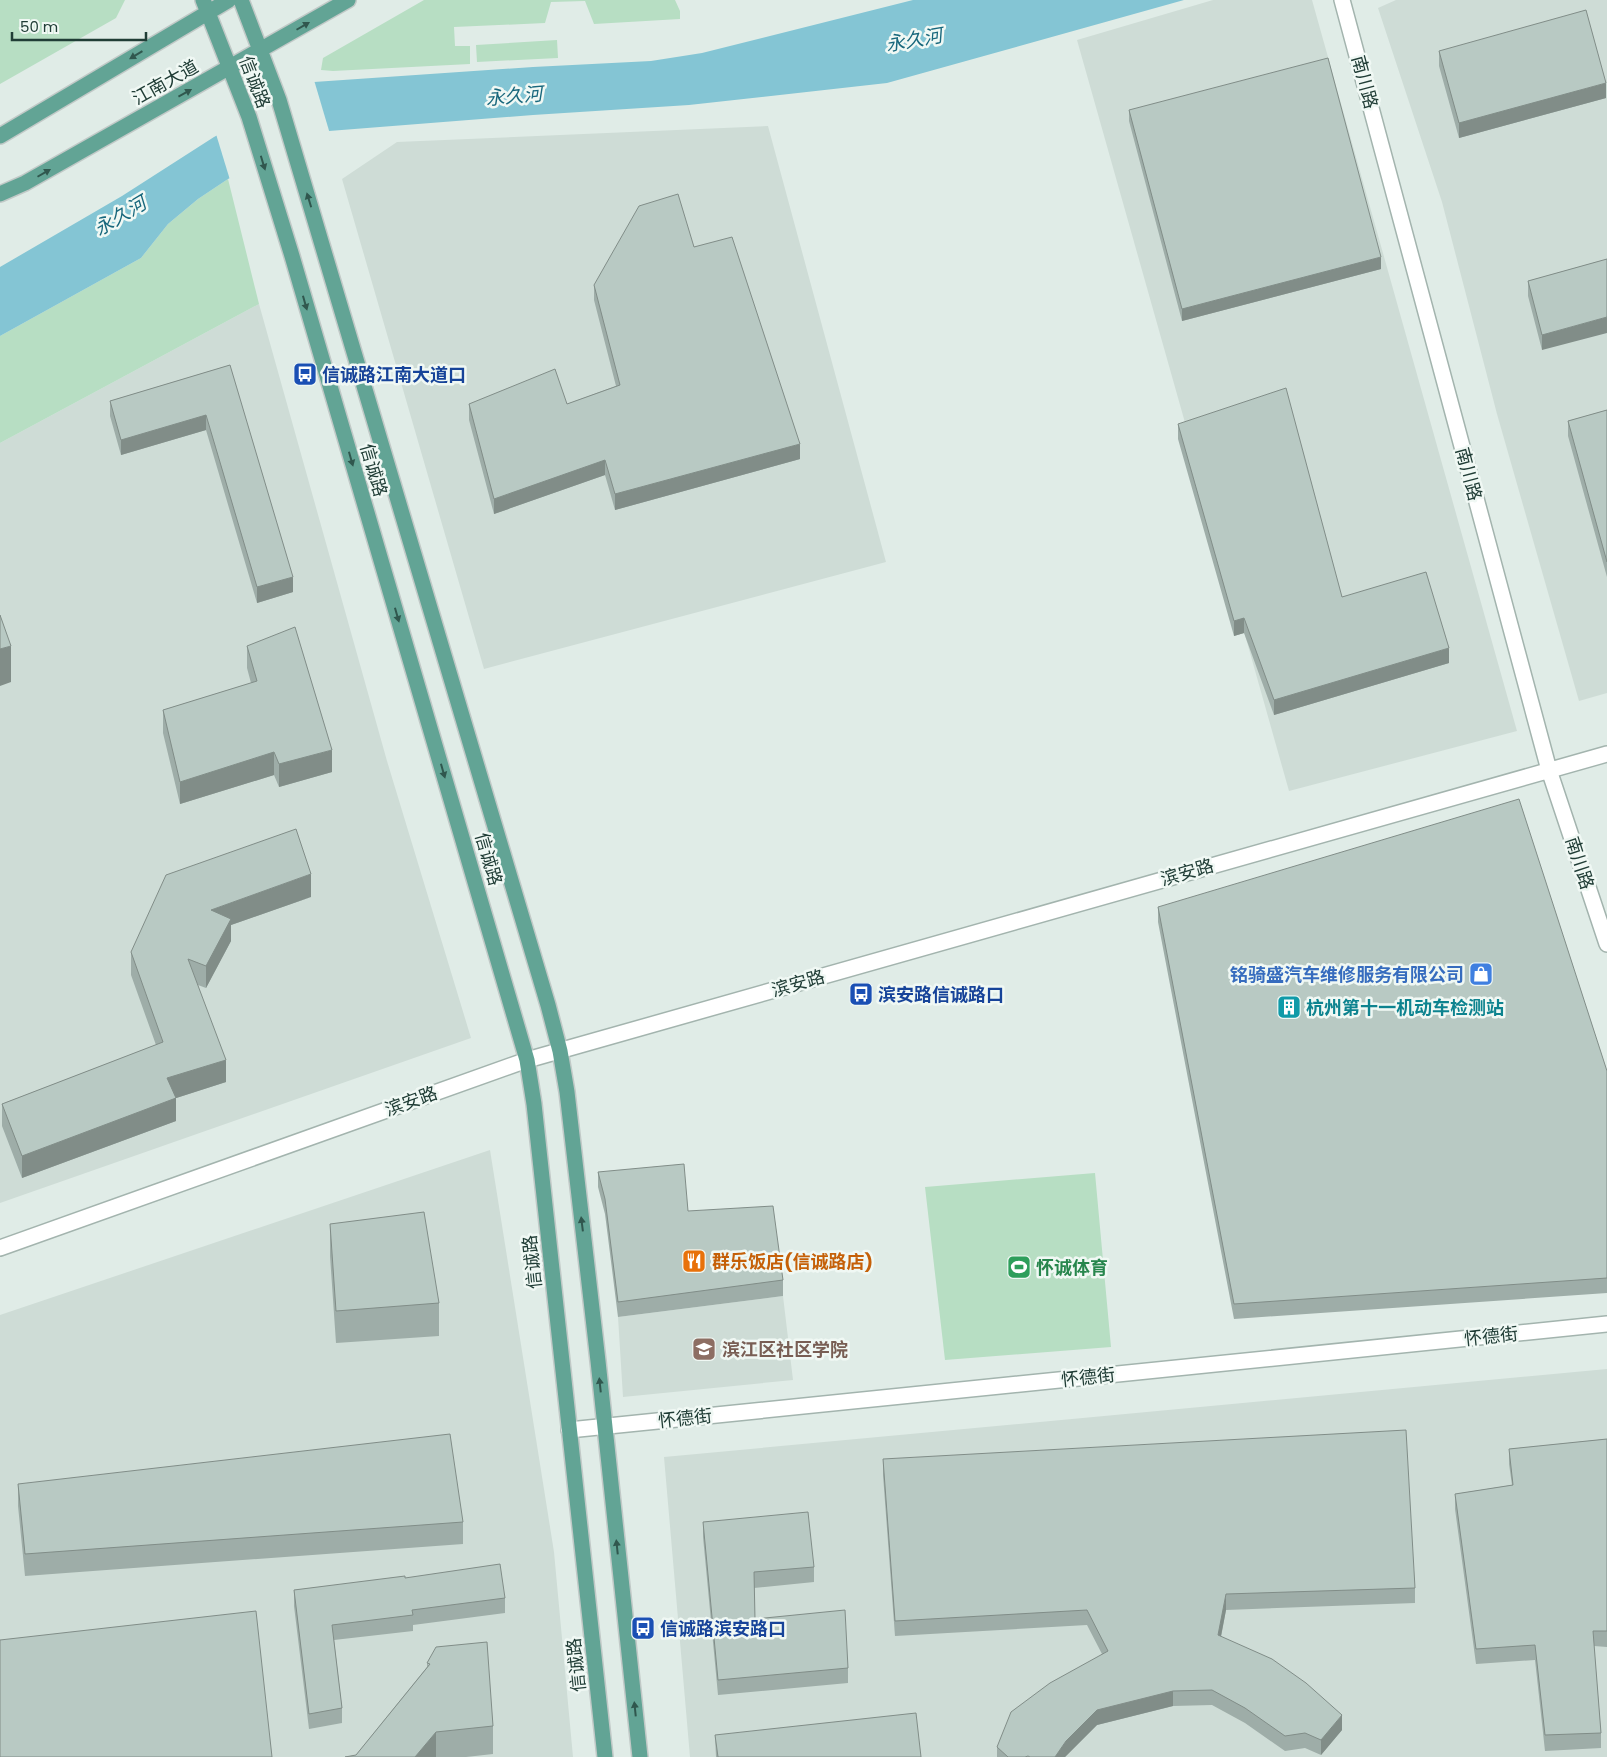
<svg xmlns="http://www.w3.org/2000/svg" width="1607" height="1757" font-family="Poppins,'Noto Sans SC',sans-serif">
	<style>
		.built { fill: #cedcd6 }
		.green { fill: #b7dec3 }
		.water { fill: #84c5d4 }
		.pier { fill: #e0ece7 }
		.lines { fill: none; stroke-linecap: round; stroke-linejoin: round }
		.minor-casing { stroke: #a3b4ae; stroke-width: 18 }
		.major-casing { stroke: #c1c9c7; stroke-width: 18 }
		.minor { stroke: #fff; stroke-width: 15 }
		.major { stroke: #62a495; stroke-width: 15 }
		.wall { fill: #9eada8 }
		.shaded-wall { fill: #818d88 }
		.building { fill: #b8c9c3; stroke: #818d88 }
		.oneway { fill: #30574e }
		.labels { text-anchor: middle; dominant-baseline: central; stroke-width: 5; stroke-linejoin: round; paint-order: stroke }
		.street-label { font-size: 18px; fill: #203d36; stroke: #f0f8f4 }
		.transit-label { font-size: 18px; font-weight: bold; fill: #164399; stroke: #f0f8f4; text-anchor: start }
		.shop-label { font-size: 18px; font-weight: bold; fill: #366cbe; stroke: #f0f8f4; text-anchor: end }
		.culture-label { font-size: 18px; font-weight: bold; fill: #0d838f; stroke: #f0f8f4; text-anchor: start }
		.food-label { font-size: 18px; font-weight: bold; fill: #c56008; stroke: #f0f8f4; text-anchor: start }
		.leisure-label { font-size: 18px; font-weight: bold; fill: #27864d; stroke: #f0f8f4; text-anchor: start }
		.education-label { font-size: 18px; font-weight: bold; fill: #785e54; stroke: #f0f8f4; text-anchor: start }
		.water-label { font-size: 19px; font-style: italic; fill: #17677c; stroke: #f0f8f4 }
	</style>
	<rect width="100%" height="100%" fill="#e0ece7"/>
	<path class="built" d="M1213 0H1312L1517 731 1289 791 1077 40Z
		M1396 0H1607V693L1579 701 1497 414 1442 202 1378 8Z
		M768 126 886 562 484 669 342 179 397 142Z
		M259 304 387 761 471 1038 0 1203V443Z
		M490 1150 554 1552 573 1757H0V1315Z
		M783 1296 793 1380 623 1397 618 1317Z
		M1607 1369V1757H690L664 1457Z"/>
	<path class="green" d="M0 0H125L116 18 0 84Z
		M424 0H675L680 11V19L594 24 585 1 551 2 545 23 454 27 455 46H470V64L333 71 321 70 323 58Z
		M557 40 558 58 477 62 476 45Z
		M228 179 259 304 0 443V336L141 258 168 224 198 199Z
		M1095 1173 1111 1347 945 1360 925 1187Z"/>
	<path class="water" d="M913 0H1184L887 83 689 105 533 115 329 131 228 179 198 199 168 224 141 258 0 336V267L122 196 214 137 314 82 533 67 651 61 702 53Z"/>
	<path class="pier" d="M314 80 330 134 230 180 216 134Z"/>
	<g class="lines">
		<g class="minor-casing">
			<path id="minor" d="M1342 0 1549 770 1607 944
				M0 1248 527 1060 1607 754
				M569 1430 1607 1324"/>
		</g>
		<g class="major-casing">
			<path id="major" d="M203 0 249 117 292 256 527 1060 534 1104 605 1757
				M241 0 279 100 548 1005 560 1051 567 1092 598 1361 640 1757
				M0 136 229 0
				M0 194 25 183 348 0"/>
		</g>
		<use href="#minor" class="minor"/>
		<use href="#major" class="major"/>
	</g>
	<path class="wall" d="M1439 51 1606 98 1459 138 1439 66Z
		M1129 110 1381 269 1182 321 1129 121Z
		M694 247 800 459 615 510 605 475 494 514 469 420V404H567L616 386 594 300V285Z
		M1607 259 1542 350 1528 296V281Z
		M230 365 293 592 257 603 206 430 121 455 110 416V401Z
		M1607 410V577L1568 436V421Z
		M1178 424 1342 597 1449 663 1274 715 1244 633 1234 636 1178 439Z
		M247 646 332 772 279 787 274 775 180 804 163 733V710L251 683 247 668Z
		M311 897 231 925V941L206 988 198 985 226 1082 176 1098V1121L22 1178 2 1126V1104L156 1045 131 975V952Z
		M1158 907 1607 1071V1293L1234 1319 1158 922Z
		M598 1172 688 1211 783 1280V1296L618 1317 605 1214 598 1187Z
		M330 1224 439 1303V1336L336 1343 330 1256Z
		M1607 1439V1647L1594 1646 1601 1733V1748L1545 1751 1535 1660 1476 1664 1455 1509V1494L1512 1485 1509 1464V1449Z
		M883 1459 1415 1588V1603L1226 1610 1221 1637 1342 1730 1321 1755 1305 1748 1285 1751 1245 1723 1212 1705 1173 1706 1097 1725 1065 1757H997V1747L1102 1654 1087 1625 895 1636 883 1475Z
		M18 1484 463 1522V1544L25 1576 18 1506Z
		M703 1522 814 1567V1582L754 1588 755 1619 848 1668V1683L718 1695 703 1537Z
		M405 1578 505 1598V1613L413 1625V1631L334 1640 342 1708V1723L309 1729 294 1606V1590Z
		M427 1663 493 1726V1754L466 1757H345L356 1755 427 1667Z
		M715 1735 921 1757H716Z"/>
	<path class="shaded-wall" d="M1606 83V98L1459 138V123Z
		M1381 257V269L1182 321V309Z
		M1607 317V333L1542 350V335Z
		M206 415V430L121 455V440Z
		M800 444V459L615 510V494Z
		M605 460V475L494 514V499Z
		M293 577V592L257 603V587Z
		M1244 618V633L1234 636V621Z
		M11 646V682L0 686V649Z
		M1449 648V663L1274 715V700Z
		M332 750V772L279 787V764Z
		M274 752V775L180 804V782Z
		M311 874V897L231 925V941L206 988V966L211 910Z
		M226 1060V1082L167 1101V1078Z
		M176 1098V1121L22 1178V1156Z
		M1226 1594V1610L1218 1651V1635Z
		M1173 1691V1706L1097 1725 1065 1757H1055L1066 1741 1097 1710Z
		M1342 1715V1730L1321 1755V1740Z
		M436 1732V1757H415Z"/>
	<path class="building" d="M1586 10 1606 83 1459 123 1439 51Z
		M1328 58 1381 257 1182 309 1129 110Z
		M678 194 694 247 732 237 800 444 615 494 605 460 494 499 469 404 555 369 567 404 620 385 594 285 639 206Z
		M1607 259V317L1542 335 1528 281Z
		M230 365 293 577 257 587 206 415 121 440 110 401Z
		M1286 388 1342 597 1426 572 1449 648 1274 700 1244 618 1234 621 1178 424Z
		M1607 410V562L1568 421Z
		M0 615 11 646 0 649Z
		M295 627 332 750 279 764 274 752 180 782 163 710 257 681 247 646Z
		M1519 799 1607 1071V1278L1234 1304 1158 907Z
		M296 829 311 874 211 910 231 919 206 966 188 959 226 1060 167 1078 176 1098 22 1156 2 1104 163 1042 131 952 166 875Z
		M684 1164 688 1211 773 1206 783 1280 618 1302 605 1199 598 1172Z
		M424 1212 439 1303 336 1311 330 1224Z
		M1406 1430 1415 1588 1226 1594 1218 1635 1272 1659 1306 1683 1342 1715 1321 1740 1305 1733 1285 1736 1245 1708 1212 1690 1173 1691 1097 1710 1066 1741 1055 1757H1030L1028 1756 1025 1757H1008L997 1747 1011 1712 1050 1683 1108 1651 1087 1610 895 1621 883 1459Z
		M450 1434 463 1522 25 1554 18 1484Z
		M1607 1439V1631H1593L1601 1733 1545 1735 1535 1645 1476 1649 1455 1494 1513 1485 1509 1449Z
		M808 1512 814 1567 754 1572 755 1619 845 1610 848 1668 718 1680 703 1522Z
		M500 1564 505 1598 412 1610 413 1615 332 1625 342 1708 309 1714 294 1590 405 1576V1578Z
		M256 1611 272 1757H0V1640Z
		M487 1642 493 1726 436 1732 415 1757H345L356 1755 430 1664 427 1663 436 1647Z
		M916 1713 921 1757H718L715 1735Z"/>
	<defs><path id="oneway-solid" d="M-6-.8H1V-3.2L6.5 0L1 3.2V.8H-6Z" transform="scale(1.25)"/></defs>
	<g class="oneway">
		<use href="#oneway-solid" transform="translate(303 26) rotate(-30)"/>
		<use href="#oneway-solid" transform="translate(136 55) rotate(149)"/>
		<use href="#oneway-solid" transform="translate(185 93) rotate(-29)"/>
		<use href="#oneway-solid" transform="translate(263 163) rotate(73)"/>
		<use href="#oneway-solid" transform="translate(44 173) rotate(-30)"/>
		<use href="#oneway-solid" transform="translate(309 200) rotate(-107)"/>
		<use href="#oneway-solid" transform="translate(305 303) rotate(74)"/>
		<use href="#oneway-solid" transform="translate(351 459) rotate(74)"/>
		<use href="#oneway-solid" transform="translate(397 615) rotate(74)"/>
		<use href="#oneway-solid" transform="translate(443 771) rotate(74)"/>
		<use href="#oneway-solid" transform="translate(582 1224) rotate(-97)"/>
		<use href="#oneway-solid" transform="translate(600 1385) rotate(-96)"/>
		<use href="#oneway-solid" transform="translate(617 1547) rotate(-96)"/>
		<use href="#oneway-solid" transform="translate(635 1709) rotate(-96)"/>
	</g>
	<defs>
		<g id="bus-square" transform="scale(1.25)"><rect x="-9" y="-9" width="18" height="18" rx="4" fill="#1a4fb4" stroke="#f0f8f4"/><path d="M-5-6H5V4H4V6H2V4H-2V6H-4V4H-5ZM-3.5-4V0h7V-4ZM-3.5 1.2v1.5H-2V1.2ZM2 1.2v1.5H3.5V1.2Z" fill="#fff"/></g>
		<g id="shop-square" transform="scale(1.25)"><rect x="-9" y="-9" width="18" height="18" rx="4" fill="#3f7fe0" stroke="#f0f8f4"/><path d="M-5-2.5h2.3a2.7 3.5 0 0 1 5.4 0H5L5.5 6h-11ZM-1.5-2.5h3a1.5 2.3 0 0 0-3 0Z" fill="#fff"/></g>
		<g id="building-square" transform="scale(1.25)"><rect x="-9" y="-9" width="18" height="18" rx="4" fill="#0f9aa8" stroke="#f0f8f4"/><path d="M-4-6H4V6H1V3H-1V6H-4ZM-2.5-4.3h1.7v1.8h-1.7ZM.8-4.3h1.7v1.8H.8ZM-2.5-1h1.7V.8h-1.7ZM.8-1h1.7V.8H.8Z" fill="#fff"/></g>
		<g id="restaurant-square" transform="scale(1.25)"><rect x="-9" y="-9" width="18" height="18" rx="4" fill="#e8710a" stroke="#f0f8f4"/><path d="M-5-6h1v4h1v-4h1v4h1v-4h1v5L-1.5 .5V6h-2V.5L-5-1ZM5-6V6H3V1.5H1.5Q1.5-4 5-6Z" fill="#fff"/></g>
		<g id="stadium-square" transform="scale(1.25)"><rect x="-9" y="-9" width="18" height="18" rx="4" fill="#2e9e5b" stroke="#f0f8f4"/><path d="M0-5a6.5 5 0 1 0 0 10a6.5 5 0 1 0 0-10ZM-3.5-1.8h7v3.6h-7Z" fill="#fff"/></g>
		<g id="university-square" transform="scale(1.25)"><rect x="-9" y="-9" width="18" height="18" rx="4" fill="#8d6e63" stroke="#f0f8f4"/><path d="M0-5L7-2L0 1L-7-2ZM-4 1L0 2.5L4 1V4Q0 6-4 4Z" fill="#fff"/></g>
	</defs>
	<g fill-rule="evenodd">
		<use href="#bus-square" x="305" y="374"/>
		<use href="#shop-square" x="1481" y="974"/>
		<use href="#bus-square" x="861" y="994"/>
		<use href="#building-square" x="1289" y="1007"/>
		<use href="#restaurant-square" x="694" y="1261"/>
		<use href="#stadium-square" x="1019" y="1267"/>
		<use href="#university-square" x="704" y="1349"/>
		<use href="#bus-square" x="643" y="1628"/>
	</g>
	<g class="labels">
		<g class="street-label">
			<text transform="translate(165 82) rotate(-29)">江南大道</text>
			<text transform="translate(255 82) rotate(69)">信诚路</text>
			<text transform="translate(1365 82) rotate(75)">南川路</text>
			<text transform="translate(374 470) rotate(74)">信诚路</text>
			<text transform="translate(1469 474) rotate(75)">南川路</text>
			<text transform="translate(489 859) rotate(74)">信诚路</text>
			<text transform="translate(1580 863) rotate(72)">南川路</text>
			<text transform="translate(1187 872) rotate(-16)">滨安路</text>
			<text transform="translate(798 983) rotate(-16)">滨安路</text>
			<text transform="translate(411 1101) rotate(-20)">滨安路</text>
			<text transform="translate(532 1262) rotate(-96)">信诚路</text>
			<text transform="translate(1491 1336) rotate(-6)">怀德街</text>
			<text transform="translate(1088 1377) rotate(-6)">怀德街</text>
			<text transform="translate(685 1418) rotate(-6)">怀德街</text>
			<text transform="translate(576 1665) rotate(-96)">信诚路</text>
		</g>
		<g class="transit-label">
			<text x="322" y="374">信诚路江南大道口</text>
			<text x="878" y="994">滨安路信诚路口</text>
			<text x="660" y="1628">信诚路滨安路口</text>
		</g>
		<g class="shop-label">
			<text x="1464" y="974">铭骑盛汽车维修服务有限公司</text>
		</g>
		<g class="culture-label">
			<text x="1306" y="1007">杭州第十一机动车检测站</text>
		</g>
		<g class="food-label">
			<text x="712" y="1261">群乐饭店(信诚路店)</text>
		</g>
		<g class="leisure-label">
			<text x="1036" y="1267">怀诚体育</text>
		</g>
		<g class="education-label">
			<text x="722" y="1349">滨江区社区学院</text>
		</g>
		<g class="water-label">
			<text transform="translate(914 40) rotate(-10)">永久河</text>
			<text transform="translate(514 96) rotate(-5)">永久河</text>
			<text transform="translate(120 216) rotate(-31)">永久河</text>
		</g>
	</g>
	<path d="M12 32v8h134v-8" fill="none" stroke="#203d36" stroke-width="2.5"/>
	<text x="20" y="32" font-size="15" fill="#203d36" stroke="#f0f8f4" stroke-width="4" paint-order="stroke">50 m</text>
</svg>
